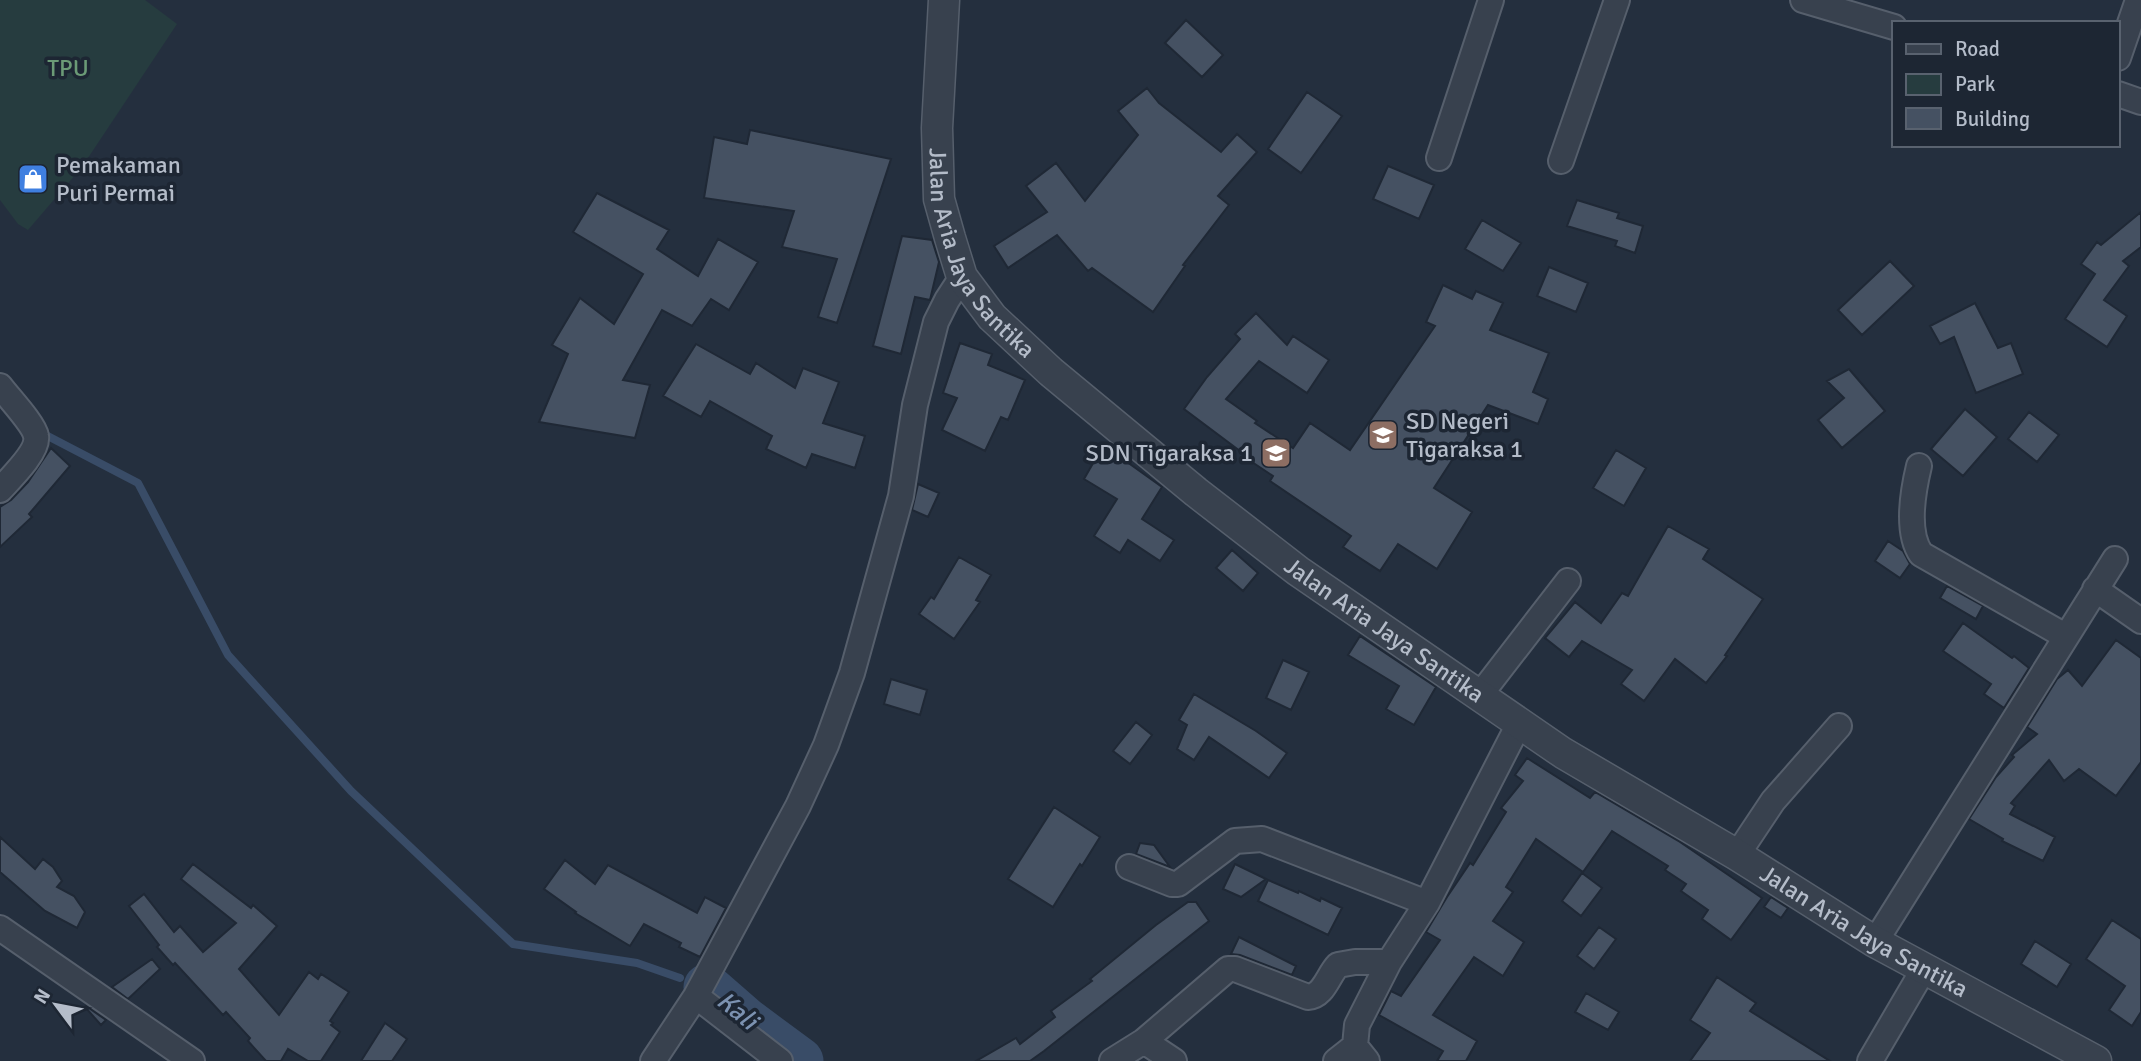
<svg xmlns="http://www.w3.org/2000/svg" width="2141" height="1061" font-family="Signika,sans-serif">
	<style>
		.green { fill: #263c3f }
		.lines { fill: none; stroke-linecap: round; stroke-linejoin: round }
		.stream { stroke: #394c67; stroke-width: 8 }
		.river { stroke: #394c67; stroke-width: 47 }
		.building { fill: #455162; stroke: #1f2835; stroke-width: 2 }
		.minor-casing { stroke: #565f6c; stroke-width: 28 }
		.tertiary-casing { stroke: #565f6c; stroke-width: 33 }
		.minor { stroke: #38414e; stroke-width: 24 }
		.tertiary { stroke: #38414e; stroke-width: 30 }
		.labels { text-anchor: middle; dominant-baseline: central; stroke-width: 7; stroke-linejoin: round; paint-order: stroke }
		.park-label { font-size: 24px; fill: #6b9a76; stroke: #1d2633 }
		.poi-label { font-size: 24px; fill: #b4bcc9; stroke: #1d2633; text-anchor: start }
		.street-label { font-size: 24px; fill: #b4bcc9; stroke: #1d2633 }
		.water-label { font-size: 26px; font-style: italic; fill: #7c92b1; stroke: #1d2633 }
	</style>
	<rect width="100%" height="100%" fill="#242f3e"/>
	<path class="green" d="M0 0H145L177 24 82 167 28 230 18 224 0 200Z"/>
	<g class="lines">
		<path class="stream" d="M40 432 138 483 228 655 351 791 513 944 637 963 680 978"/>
		<path class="river" d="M707 987 746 1021 800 1061"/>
	</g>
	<path class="building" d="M1186 20 1223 55 1202 77 1165 43Z
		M1147 88 1159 103 1221 152 1237 134 1257 152 1218 196 1229 205 1183 265 1185 266 1153 312 1092 268 1088 271 1057 235 1008 268 994 246 1047 212 1026 186 1056 163 1085 201 1138 135 1118 111Z
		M1307 92 1342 116 1301 173 1268 149Z
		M750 130 891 159 837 323 818 317 837 259 782 247 794 211 704 198 714 137 747 144Z
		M1388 166 1434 185 1419 219 1373 199Z
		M597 193 669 230 657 249 698 276 718 239 758 262 729 310 711 299 692 326 662 310 623 380 650 385 635 438 539 422 568 354 552 345 580 298 614 324 643 274 573 232Z
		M1577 200 1619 213 1617 218 1643 226 1635 253 1615 246 1617 241 1567 226Z
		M2141 212V247L2123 261 2129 266 2104 300 2127 316 2107 347 2065 319 2095 274 2081 264 2097 242 2101 245Z
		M1482 220 1521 243 1503 271 1465 249Z
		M902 236 932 240 939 262 930 300 915 297 901 354 873 346Z
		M1890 261 1914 286 1862 335 1838 310Z
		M1549 267 1588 283 1576 312 1537 296Z
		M1443 285 1472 299 1476 291 1503 303 1490 330 1549 353 1533 392 1548 399 1538 424 1488 405 1434 488 1472 512 1437 569 1398 544 1380 571 1343 547 1351 536 1270 481 1273 476 1243 456 1244 454 1184 409 1207 377 1240 339 1235 334 1256 313 1287 345 1293 336 1329 360 1307 393 1259 361 1226 399 1257 421 1255 423 1293 448 1310 423 1350 450 1435 326 1426 322Z
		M1975 303 1998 348 2011 343 2023 374 1976 393 1954 337 1940 344 1930 326Z
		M960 343 992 354 988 365 1025 380 1008 420 1001 417 985 451 942 430 957 398 943 393Z
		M696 344 750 374 756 363 795 388 803 368 839 382 823 423 865 436 855 468 812 454 806 468 766 449 772 436 710 401 701 417 663 396Z
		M1849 369 1885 411 1842 448 1818 420 1844 398 1827 381Z
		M1965 409 1997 437 1963 476 1931 449Z
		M2029 412 2059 435 2037 462 2008 439Z
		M51 448 70 466 29 514 32 517 0 547V507L11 500 28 482Z
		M1616 450 1646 468 1624 506 1593 488Z
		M1100 451 1118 461 1120 457 1162 487 1142 519 1174 540 1160 561 1128 540 1120 553 1094 536 1117 499 1084 479Z
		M918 484 939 493 928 517 912 510Z
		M1668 526 1709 549 1703 559 1763 599 1725 655 1727 656 1706 683 1675 659 1644 701 1621 684 1632 670 1582 641 1569 657 1545 638 1575 602 1601 623 1622 593 1628 596Z
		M1888 541 1903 551 1910 564 1900 578 1875 561Z
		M1232 550 1258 573 1243 591 1216 568Z
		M959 557 991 575 976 600 980 602 954 639 919 614 931 597 934 599Z
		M1947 586 1983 606 1976 619 1940 598Z
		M1963 623 2012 658 2014 656 2029 668 2004 708 1984 694 1991 684 1943 651Z
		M1360 636 1436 687 1414 725 1386 709 1399 686 1348 655Z
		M2116 640 2141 658V762L2116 796 2079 769 2064 781 2049 760 2011 803 2015 806 2010 814 2055 837 2043 861 2002 841 2003 839 1969 819 1996 777 2014 757 2012 755 2037 734 2027 727 2057 679 2068 670 2082 686Z
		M1283 660 1309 672 1291 710 1266 698Z
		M891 679 927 690 920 715 884 704Z
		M1194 694 1256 731 1287 753 1269 778 1209 737 1194 760 1177 749 1187 725 1179 720Z
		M1136 722 1152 735 1130 764 1113 751Z
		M1527 758 1590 798 1595 792 1680 842 1762 898 1731 940 1702 919 1708 910 1681 891 1686 884 1665 870 1668 866 1612 831 1583 872 1536 839 1506 887 1513 892 1493 921 1524 942 1503 976 1474 957 1433 1015 1477 1041 1466 1061H1437L1443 1051 1379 1015 1391 991 1401 996 1440 940 1426 932 1447 897 1470 863 1473 865 1506 812 1501 808 1523 781 1515 775Z
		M1054 807 1100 837 1082 866 1080 864 1053 907 1008 879Z
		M0 837 35 869 43 859 53 867 62 881 57 887 74 896 85 912 77 928 45 911 0 872Z
		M1140 843 1154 845 1170 867 1136 854Z
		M565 860 595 884 608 865 697 913 705 897 726 908 700 957 679 947 681 943 644 924 630 946 575 913 576 912 544 889Z
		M193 864 251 908 253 905 277 926 239 969 279 1015 309 972 318 979 321 974 349 992 330 1021 333 1023 331 1025 340 1032 321 1061H308L288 1049 281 1061H266L248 1041 250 1038 226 1012 223 1015 175 963 173 965 157 947 159 945 129 906 144 894 174 932 180 926 203 952 236 923 181 879Z
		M1235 864 1266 879 1241 897 1223 889Z
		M1582 873 1602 888 1581 916 1562 901Z
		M1268 880 1298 893 1299 891 1320 901 1321 898 1342 908 1328 935 1258 901Z
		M1771 897 1788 908 1781 918 1764 907Z
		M1188 902H1196L1209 921 1044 1051 1030 1061H976L1016 1038 1020 1044 1055 1017 1051 1011 1092 981 1090 979 1156 925Z
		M2112 920 2141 939V1012L2132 1026 2109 1010 2125 986 2086 959Z
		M1599 927 1616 939 1594 969 1577 956Z
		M1239 937 1296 966 1292 975 1240 955 1231 954Z
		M2035 941 2071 964 2057 987 2021 964Z
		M152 959 160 969 128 999 112 987Z
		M1717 977 1756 1003 1750 1011 1830 1061H1690L1710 1033 1690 1020Z
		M1586 993 1619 1012 1608 1030 1575 1012Z
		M86 1006 106 1020 101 1025 85 1007Z
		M385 1023 407 1039 392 1061H361Z"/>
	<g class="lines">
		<g class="minor-casing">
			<path id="minor" d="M1803 0 1894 27
				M2118 58 2138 0
				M2118 94 2141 102
				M1439 158 1491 0
				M1561 161 1617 0
				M0 386C8 397 34 424 36 436 39 451 10 479 0 490
				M1919 466C1913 491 1906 532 1921 554L2065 636
				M2095 589 2141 621
				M1480 695 1568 581
				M1737 855 1773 801 1839 726
				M1129 867 1172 884H1178L1235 841 1262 839 1427 903
				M0 928 192 1061
				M1875 942 2115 559
				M696 996 780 1061
				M1144 1041 1174 1061
				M653 1061 696 996 798 806 826 745 852 673 901 496 915 405 936 322 947 300 962 277
				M1112 1061 1144 1041 1228 969H1235L1308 997C1324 996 1328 975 1338 965L1355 962H1389
				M1336 1061 1355 1046
				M1367 1061 1355 1046 1357 1025 1389 962 1427 903 1520 722
				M1870 1061 1925 967"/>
		</g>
		<g class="tertiary-casing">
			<g id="tertiary">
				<path id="s1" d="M944 0 937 128 939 199 950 238 962 277 992 317 1051 372 1196 492 1298 571 1563 753 1737 855 1875 942 2096 1061"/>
			</g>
		</g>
		<use href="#minor" class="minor"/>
		<use href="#tertiary" class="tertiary"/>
	</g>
	<defs>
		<g id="shop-square" transform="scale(1.575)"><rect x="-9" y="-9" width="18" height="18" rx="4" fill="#3f7fe0" stroke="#1d2633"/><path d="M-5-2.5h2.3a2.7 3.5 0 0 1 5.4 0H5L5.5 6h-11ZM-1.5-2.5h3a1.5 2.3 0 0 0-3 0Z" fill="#fff"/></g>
		<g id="school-square" transform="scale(1.575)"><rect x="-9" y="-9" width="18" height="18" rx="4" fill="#8d6e63" stroke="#1d2633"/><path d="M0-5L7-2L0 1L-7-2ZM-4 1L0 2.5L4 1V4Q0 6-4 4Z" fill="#fff"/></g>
	</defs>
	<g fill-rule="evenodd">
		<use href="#shop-square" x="33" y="179"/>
		<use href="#school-square" x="1383" y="435"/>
		<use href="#school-square" x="1276" y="453"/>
	</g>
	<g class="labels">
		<g class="park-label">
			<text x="68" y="68">TPU</text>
		</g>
		<g class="poi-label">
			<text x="56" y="165">Pemakaman<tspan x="56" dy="28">Puri Permai</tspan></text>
			<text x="1406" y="421">SD Negeri<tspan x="1406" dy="28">Tigaraksa 1</tspan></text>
			<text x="1253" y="453" text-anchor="end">SDN Tigaraksa 1</text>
		</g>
		<g class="street-label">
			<text stroke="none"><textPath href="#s1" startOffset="266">Jalan Aria Jaya Santika</textPath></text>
			<text stroke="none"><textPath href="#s1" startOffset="833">Jalan Aria Jaya Santika</textPath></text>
			<text stroke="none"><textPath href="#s1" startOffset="1400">Jalan Aria Jaya Santika</textPath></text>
		</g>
		<g class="water-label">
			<text transform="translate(737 1011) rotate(39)">Kali</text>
		</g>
	</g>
	<rect x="1892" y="21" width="228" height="126" fill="#1d2633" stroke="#59626f" stroke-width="2"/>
	<rect x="1906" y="44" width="35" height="10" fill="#38414e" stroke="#59626f" stroke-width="2"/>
	<text x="1955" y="56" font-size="21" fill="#b4bcc9">Road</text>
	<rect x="1906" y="74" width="35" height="21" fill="#263c3f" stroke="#59626f" stroke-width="2"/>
	<text x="1955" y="91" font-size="21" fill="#b4bcc9">Park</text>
	<rect x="1906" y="108" width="35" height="21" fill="#455162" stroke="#59626f" stroke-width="2"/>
	<text x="1955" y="126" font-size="21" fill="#b4bcc9">Building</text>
	<g transform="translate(56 1005) rotate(302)" stroke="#1d2633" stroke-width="5" paint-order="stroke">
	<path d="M0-5L12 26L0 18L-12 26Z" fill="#b4bcc9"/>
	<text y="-10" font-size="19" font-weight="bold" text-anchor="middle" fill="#b4bcc9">N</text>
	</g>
</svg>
